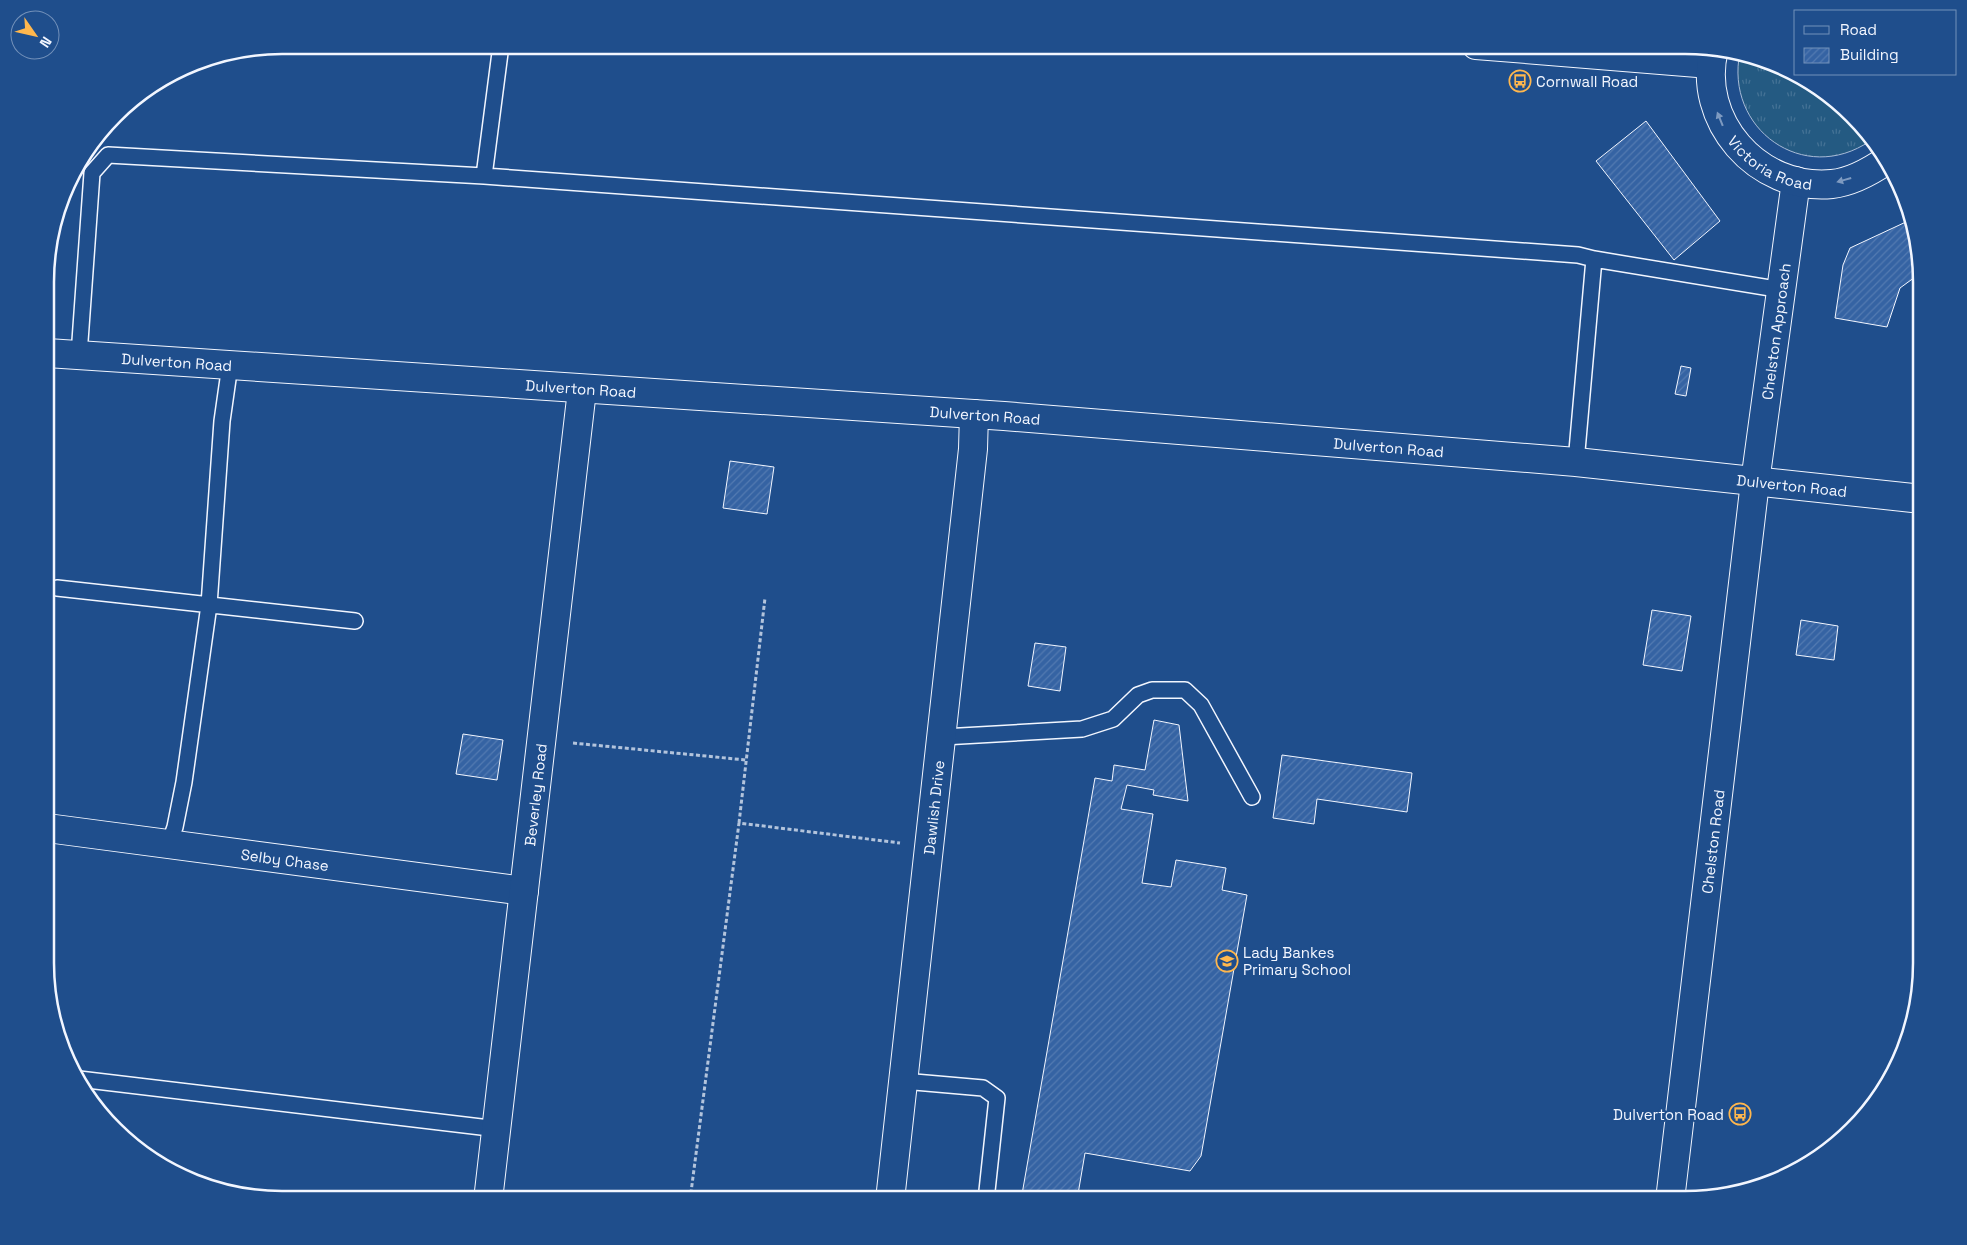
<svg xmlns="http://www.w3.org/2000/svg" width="1967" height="1245" font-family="'Space Grotesk',sans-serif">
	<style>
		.grass { fill: url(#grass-tufts); stroke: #a8bbd7 }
		.building { fill: url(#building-hatch); stroke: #f2f6ff }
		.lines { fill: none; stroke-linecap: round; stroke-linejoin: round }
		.service-casing { stroke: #f2f6ff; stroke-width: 18 }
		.minor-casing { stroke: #f2f6ff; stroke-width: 30 }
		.tertiary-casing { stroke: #f2f6ff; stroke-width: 30 }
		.path { stroke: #b3c4dc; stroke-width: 3; stroke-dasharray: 4 2.5; stroke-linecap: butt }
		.service { stroke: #1f4e8c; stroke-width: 15 }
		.minor { stroke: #1f4e8c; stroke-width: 28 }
		.tertiary { stroke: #1f4e8c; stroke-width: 28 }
		.oneway { fill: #7e9ac0 }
		.labels { text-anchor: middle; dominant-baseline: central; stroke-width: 4; stroke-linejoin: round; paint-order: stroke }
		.poi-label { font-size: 15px; fill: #f2f6ff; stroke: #1f4e8c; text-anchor: start }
		.street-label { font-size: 15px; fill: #f2f6ff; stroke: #1f4e8c }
		.rim { fill: none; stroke: #f2f6ff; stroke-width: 2.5 }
	</style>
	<defs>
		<pattern id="grass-tufts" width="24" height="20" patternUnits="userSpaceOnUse" patternTransform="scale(1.25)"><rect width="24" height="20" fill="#245a82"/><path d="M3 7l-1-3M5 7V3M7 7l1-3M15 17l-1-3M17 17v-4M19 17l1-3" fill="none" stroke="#447295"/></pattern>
		<pattern id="building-hatch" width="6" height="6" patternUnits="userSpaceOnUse" patternTransform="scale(1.25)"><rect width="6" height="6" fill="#3563a3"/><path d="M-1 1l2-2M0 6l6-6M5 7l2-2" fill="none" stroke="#537ab1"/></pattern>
	</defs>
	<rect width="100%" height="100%" fill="#1f4e8c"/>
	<path class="grass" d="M1740 52 1747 53 1817 85 1870 141C1804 186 1724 129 1740 52Z"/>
	<path class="building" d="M1646 121 1720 221 1674 260 1596 161Z
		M1908 221 1922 272 1900 288 1887 327 1835 318 1843 265 1850 248Z
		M1681 366 1691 368 1686 396 1675 394Z
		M730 461 774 467 767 514 723 508Z
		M1652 610 1691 616 1682 671 1643 665Z
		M1801 620 1838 626 1834 660 1796 655Z
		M1035 643 1066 647 1060 691 1028 686Z
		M1154 720 1179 725 1188 801 1153 795 1154 790 1127 785 1121 809 1153 814 1142 883 1171 887 1176 860 1226 868 1222 890 1247 895 1201 1156 1190 1171 1085 1153 1077 1200H1021L1095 778 1112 781 1114 765 1145 770Z
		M463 734 503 740 497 780 456 774Z
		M1282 755 1412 773 1407 812 1317 799 1314 824 1273 818Z"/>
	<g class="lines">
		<g class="service-casing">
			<path id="service" d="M484 176 501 45
				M1594 259 1782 290
				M79 355 92 173 108 155 484 176 1578 255 1594 259 1576 462
				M57 588 355 621
				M943 737 1082 729 1113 719 1138 695 1152 690H1185L1201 705 1252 797
				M169 844 175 827 184 782 209 605 222 421 230 365
				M79 1079 498 1129
				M903 1081 983 1088 997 1098 986 1200"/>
		</g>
		<g class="minor-casing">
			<g id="minor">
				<path id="s1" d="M47 353 1004 416 1576 462 1922 499"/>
				<path id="s2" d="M47 828 524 891"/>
				<path id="s3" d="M488 1200 582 390"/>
				<path id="s4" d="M890 1200 973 449 974 414"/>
				<path id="s5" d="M1670 1200 1755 482 1796 181"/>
			</g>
		</g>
		<g class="tertiary-casing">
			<g id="tertiary">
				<path d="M1476 45 1710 64"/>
				<path id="s6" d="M1714 49C1696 120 1757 191 1832 184 1852 182 1871 171 1887 160"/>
			</g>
		</g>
		<path class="path" d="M573 743 746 760
			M739 823 765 598
			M690 1200 739 823 900 843"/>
		<use href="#service" class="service"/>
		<use href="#minor" class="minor"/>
		<use href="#tertiary" class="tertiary"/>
	</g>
	<defs><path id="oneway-solid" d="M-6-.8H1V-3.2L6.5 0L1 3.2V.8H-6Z" transform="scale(1.25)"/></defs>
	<g class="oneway">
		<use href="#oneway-solid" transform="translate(1720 119) rotate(-112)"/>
		<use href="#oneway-solid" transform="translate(1844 180) rotate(164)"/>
	</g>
	<defs>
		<g id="bus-ring" transform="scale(1.125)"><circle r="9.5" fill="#1f4e8c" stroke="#ffb74d" stroke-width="1.5"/><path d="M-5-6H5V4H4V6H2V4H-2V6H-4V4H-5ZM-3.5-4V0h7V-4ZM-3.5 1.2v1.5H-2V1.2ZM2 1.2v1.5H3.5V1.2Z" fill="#ffb74d"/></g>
		<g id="school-ring" transform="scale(1.125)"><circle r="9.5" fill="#1f4e8c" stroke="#ffb74d" stroke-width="1.5"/><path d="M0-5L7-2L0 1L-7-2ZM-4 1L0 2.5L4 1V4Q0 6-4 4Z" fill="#ffb74d"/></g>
	</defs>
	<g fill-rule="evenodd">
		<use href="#bus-ring" x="1520" y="81"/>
		<use href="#school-ring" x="1227" y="961"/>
		<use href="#bus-ring" x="1740" y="1114"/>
	</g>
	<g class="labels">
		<g class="poi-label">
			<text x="1536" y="81">Cornwall Road</text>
			<text x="1243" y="952">Lady Bankes<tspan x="1243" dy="17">Primary School</tspan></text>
			<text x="1724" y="1114" text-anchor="end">Dulverton Road</text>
		</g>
		<g class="street-label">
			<text stroke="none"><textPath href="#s6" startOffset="141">Victoria Road</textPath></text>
			<text stroke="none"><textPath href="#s5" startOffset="875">Chelston Approach</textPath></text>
			<text stroke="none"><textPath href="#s1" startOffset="130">Dulverton Road</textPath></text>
			<text stroke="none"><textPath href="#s1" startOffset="535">Dulverton Road</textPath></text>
			<text stroke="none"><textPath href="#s1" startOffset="940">Dulverton Road</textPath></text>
			<text stroke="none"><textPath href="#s1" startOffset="1345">Dulverton Road</textPath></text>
			<text stroke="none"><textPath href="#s1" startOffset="1750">Dulverton Road</textPath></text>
			<text stroke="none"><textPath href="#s3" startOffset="408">Beverley Road</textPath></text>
			<text stroke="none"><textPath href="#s4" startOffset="395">Dawlish Drive</textPath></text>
			<text stroke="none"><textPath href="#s5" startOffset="361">Chelston Road</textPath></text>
			<text stroke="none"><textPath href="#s2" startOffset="240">Selby Chase</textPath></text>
		</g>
	</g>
	<path d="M0 0H1967V1245H0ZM282 54H1685A228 228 0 0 1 1913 282V963A228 228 0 0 1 1685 1191H282A228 228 0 0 1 54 963V282A228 228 0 0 1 282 54Z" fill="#1f4e8c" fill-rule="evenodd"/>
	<path class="rim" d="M282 54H1685A228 228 0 0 1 1913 282V963A228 228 0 0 1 1685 1191H282A228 228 0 0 1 54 963V282A228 228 0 0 1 282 54Z"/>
	<rect x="1794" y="10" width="162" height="65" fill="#1f4e8c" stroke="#7391ba"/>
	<rect x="1804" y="26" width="25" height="8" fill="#1f4e8c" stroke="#7391ba"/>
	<text x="1840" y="35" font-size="15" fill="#f2f6ff">Road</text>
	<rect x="1804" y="48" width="25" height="15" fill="url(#building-hatch)" stroke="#7391ba"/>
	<text x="1840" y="60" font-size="15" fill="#f2f6ff">Building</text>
	<g transform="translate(35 35) rotate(124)"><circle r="24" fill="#1f4e8c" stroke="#7391ba"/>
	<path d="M0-4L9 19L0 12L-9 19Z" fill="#ffb74d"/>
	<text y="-8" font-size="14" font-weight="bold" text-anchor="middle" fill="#f2f6ff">N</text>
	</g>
</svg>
